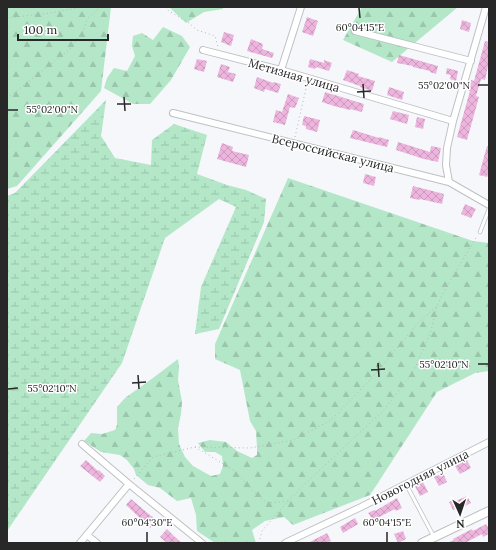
<svg xmlns="http://www.w3.org/2000/svg" width="496" height="550" font-family="Lora,serif">
	<style>
		.forest { fill: url(#forest-firs) }
		.wetland { fill: url(#wetland-marsh) }
		.building { fill: url(#building-cross-hatch) }
		.lines { fill: none; stroke-linecap: round; stroke-linejoin: round }
		.lane-casing { stroke: #bec0c3; stroke-width: 4.5 }
		.street-casing { stroke: #bec0c3; stroke-width: 8 }
		.secondary-casing { stroke: #bec0c3; stroke-width: 10 }
		.path { stroke: #b6b7b9; stroke-width: 1; stroke-dasharray: 1 3; stroke-linecap: butt }
		.lane { stroke: #fff; stroke-width: 3 }
		.street { stroke: #fff; stroke-width: 6 }
		.secondary { stroke: #fff; stroke-width: 8 }
		.ticks { fill: none; stroke: #282829; stroke-width: 1.5 }
		.labels { text-anchor: middle; dominant-baseline: central; stroke-width: 3; stroke-linejoin: round; paint-order: stroke }
		.street-label { font-size: 12px; fill: #282829; stroke: #fff }
		.ticks-label { font-size: 10px; text-anchor: middle; fill: #282829; stroke: #fff; stroke-width: 3; stroke-linejoin: round; paint-order: stroke }
	</style>
	<defs>
		<pattern id="forest-firs" width="22" height="20" patternUnits="userSpaceOnUse"><rect width="22" height="20" fill="#b3e7c8"/><path d="M5 1l3.5 6h-7zM16 11l3.5 6h-7z" fill="#9ac6ac"/></pattern>
		<pattern id="wetland-marsh" width="20" height="14" patternUnits="userSpaceOnUse"><rect width="20" height="14" fill="#b3e7c8"/><path d="M1 5h8M5 5V1M11 12h8M15 12V8" fill="none" stroke="#9ac6ac"/></pattern>
		<pattern id="building-cross-hatch" width="8" height="8" patternUnits="userSpaceOnUse"><rect width="8" height="8" fill="#edb4dd"/><path d="M0 0l8 8M0 8l8-8" fill="none" stroke="#cb9bbe"/></pattern>
	</defs>
	<rect width="100%" height="100%" fill="#f5f7fa"/>
	<path class="forest" d="M7 7H111L101 91 17 186 7 189Z
		M169 7H223V9L204 12 186 23Z
		M362 7H458L392 62 343 40Z
		M163 27 182 36 190 47 171 80 150 104H133L104 88 107 78 114 68 127 71 135 56 132 46 133 36 142 33 153 40Z
		M288 178 473 241 489 243V371L475 373 437 392 370 495 293 525 284 517 265 521 252 530 256 543H215L197 531 196 515 191 498 177 501 160 488 148 485 136 475 134 469 127 460 120 455 101 452 84 441 91 433 102 434 115 430 117 425V407L125 398 153 378 178 359 179 368 178 380 182 402 181 414 178 428 179 444 185 457 193 466 211 476 220 474 223 466 222 456 215 452H205L198 443 210 440 226 442 237 451 252 458 257 455V447L256 431 250 421 240 370 215 359V344Z"/>
	<path class="wetland" d="M106 100 101 136 115 158 151 165 152 140 174 124 207 135 197 174 227 185 246 190 266 199 264 222 219 329 195 334 201 287 236 207 219 199 165 238 122 363 7 531V196L15 193Z"/>
	<path class="building" d="M307 17 318 21 313 36 302 32Z
		M462 20 471 23 469 32 460 29Z
		M224 32 234 35 231 46 221 42Z
		M251 39 263 44 262 49 274 53 272 58 247 51Z
		M485 41 489 42V62L485 80 481 79 476 96 479 97 467 140 457 137 470 91H468L471 80 474 81Z
		M399 55 438 66 436 74 430 72V71L413 67V66L397 63Z
		M197 59 207 61 204 72 194 69Z
		M310 59 324 63V60L332 63 329 71 316 67 315 69 308 67Z
		M221 64 230 67 228 72 236 74 233 82 217 77Z
		M447 68 458 71 456 81 450 79 451 75 446 74Z
		M347 70 359 74 358 76 375 81 372 91 360 87V86L343 80Z
		M257 77 273 83V82L281 84 278 93 265 89 264 92 254 88Z
		M389 87 404 92 402 100 387 95Z
		M325 92 364 104 362 112 350 109V110L334 106 322 102Z
		M288 94 299 98 295 108 290 107 285 125 273 122 276 110 282 112Z
		M393 111 409 115 407 124 390 119Z
		M304 116 320 120 317 132 306 129V126L302 125Z
		M417 117 425 119 423 129 415 127Z
		M353 130 379 138V137L389 140 387 147 350 138Z
		M398 142 430 152 431 146 441 148 438 162 424 159 396 150Z
		M222 143 233 147 232 151 249 155 246 167 217 159Z
		M487 146H489V171L487 177 479 175Z
		M365 174 376 177 374 186 363 183Z
		M413 186 444 194 442 204 420 199V200L410 198Z
		M465 204 476 209 471 218 461 214Z
		M86 460 98 471 99 470 105 476 100 482 80 466Z
		M467 460 471 468 460 474 455 466Z
		M443 473 447 482 439 486 434 477Z
		M423 482 428 492 420 496 415 486Z
		M467 496 471 503 463 507 462 506 453 510 449 502 455 499 456 501Z
		M397 498 402 508 396 511 395 509 373 520 368 513 374 510 375 511Z
		M131 499 151 516H152L157 522 150 528 141 518V519L126 505Z
		M355 518 358 524 343 533 340 527Z
		M486 524 489 529V534L483 537 482 534 465 543H447L454 540 453 539 472 529 473 531Z
		M167 529 174 536 182 543H167L160 537Z
		M403 531 406 539 398 543 394 534Z
		M327 533 331 541 326 543H308Z"/>
	<g class="lines">
		<g class="lane-casing">
			<path id="lane" d="M480 232 489 209
				M406 484 434 537"/>
		</g>
		<g class="street-casing">
			<path id="street" d="M355 31 471 61
				M203 50 281 70 453 121
				M281 70 301 7
				M173 113 449 182 489 205
				M449 182 446 165 447 148 453 121 486 7
				M82 444 129 484 202 543
				M87 535 97 543
				M80 543 129 484
				M285 543 361 507 489 442"/>
		</g>
		<g class="secondary-casing">
			<path id="secondary" d="M422 543 489 511"/>
		</g>
		<path class="path" d="M165 7 169 11 189 23 197 30 215 36 218 47
			M7 18 50 13 83 7
			M7 98 9 97 70 49 84 29 87 19 100 7
			M295 137 307 84
			M195 447 235 471 254 492 267 503 288 501
			M134 479 153 457 195 447 250 448 294 440 331 420 371 379 419 322 437 306
			M259 543 262 531 280 510 302 487 325 465 383 411 407 380 416 366 431 331 437 306 444 291 477 236"/>
		<use href="#lane" class="lane"/>
		<use href="#street" class="street"/>
		<use href="#secondary" class="secondary"/>
	</g>
	<path class="ticks" d="M359 8 360 18M363 84 364 98M478 85H488M357 92 371 91M124 97 125 111M117 104H131M8 110H18M378 363 379 377M478 364H488M371 370 385 369M138 375 139 389M132 383 146 382M8 389 18 388M147 532V542M387 532V542"/>
	<g class="labels">
		<g class="street-label">
			<text transform="translate(294 75) rotate(16)">Метизная улица</text>
			<text transform="translate(333 153) rotate(14)">Всероссийская улица</text>
			<text transform="translate(420 477) rotate(-27)">Новогодняя улица</text>
		</g>
	</g>
	<g class="ticks-label">
		<text x="360" y="31">60°04'15"E</text>
		<text x="444" y="89">55°02'00"N</text>
		<text x="52" y="113">55°02'00"N</text>
		<text x="444" y="368">55°02'10"N</text>
		<text x="52" y="392">55°02'10"N</text>
		<text x="147" y="526">60°04'30"E</text>
		<text x="387" y="526">60°04'15"E</text>
	</g>
	<rect width="496" height="550" fill="none" stroke="#282829" stroke-width="16"/>
	<g transform="translate(460 514) rotate(177)" stroke="#ffffff" stroke-width="3" paint-order="stroke">
	<path d="M0-3L7 15L0 10L-7 15Z" fill="#282829"/>
	<text y="-6" font-size="11" font-weight="bold" text-anchor="middle" fill="#282829">N</text>
	</g>
	<path d="M18 34v6h90v-6" fill="none" stroke="#282829" stroke-width="2"/>
	<text x="24" y="34" font-size="12" fill="#282829" stroke="#ffffff" stroke-width="3" paint-order="stroke">100 m</text>
</svg>
